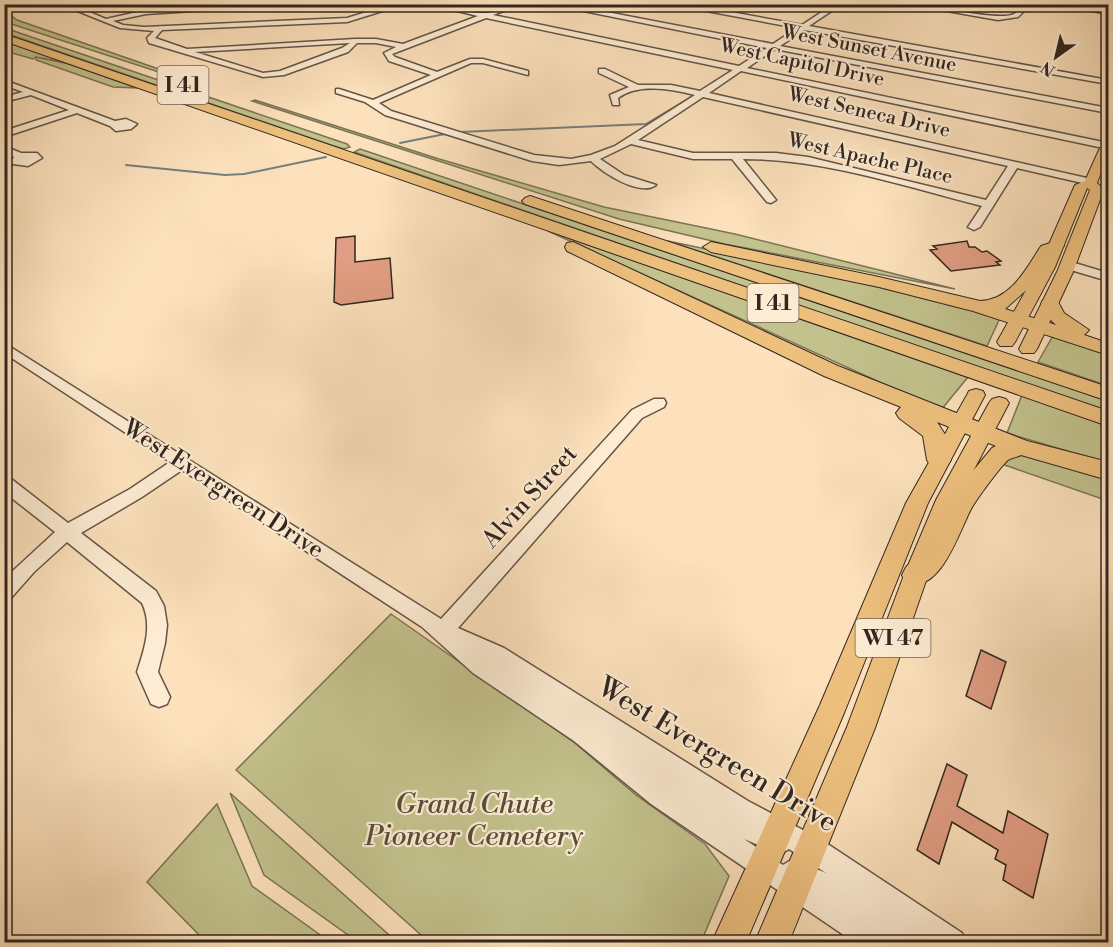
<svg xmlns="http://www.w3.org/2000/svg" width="1113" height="947" font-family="'Libre Bodoni',serif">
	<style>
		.green { fill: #c3c28d; stroke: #7a7456; stroke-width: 1.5 }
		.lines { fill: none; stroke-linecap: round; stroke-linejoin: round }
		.stream { stroke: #767f7d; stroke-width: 2 }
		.building { fill: #e29e84; stroke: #322620; stroke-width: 1.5 }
		.minor-casing { stroke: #645547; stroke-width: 3 }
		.major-casing { stroke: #322620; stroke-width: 2 }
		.highway-casing { stroke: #322620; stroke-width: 2 }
		.minor { fill: #fdecd3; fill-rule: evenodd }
		.major { fill: #eec07e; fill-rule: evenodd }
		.highway { fill: #eec07e; fill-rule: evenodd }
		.labels { text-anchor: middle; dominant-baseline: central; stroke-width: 4.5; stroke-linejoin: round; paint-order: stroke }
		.far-street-label { font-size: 20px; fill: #322620; stroke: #fdecd3 }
		.shield { fill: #fdecd3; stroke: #6f6156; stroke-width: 1.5 }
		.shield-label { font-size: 22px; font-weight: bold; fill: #322620 }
		.street-label { font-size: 24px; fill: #322620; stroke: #fdecd3 }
		.near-street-label { font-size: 28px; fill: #322620; stroke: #fdecd3 }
		.near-park-label { font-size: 28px; font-style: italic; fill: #564d3b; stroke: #fdecd3 }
	</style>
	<rect width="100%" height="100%" fill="#fce1bc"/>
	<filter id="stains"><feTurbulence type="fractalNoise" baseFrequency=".00333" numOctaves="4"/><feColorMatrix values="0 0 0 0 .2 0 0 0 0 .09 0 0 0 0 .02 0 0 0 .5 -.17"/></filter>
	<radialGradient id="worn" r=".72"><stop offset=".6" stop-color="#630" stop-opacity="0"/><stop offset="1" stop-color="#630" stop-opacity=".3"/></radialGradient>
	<path class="green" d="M5 11 17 20 179 76H171L5 22Z
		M5 28 347 144 350 147 344 149 334 146 5 33Z
		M5 41 68 63 36 57 69 64 137 88 113 87 36 60V57L33 59 5 51Z
		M255 100 439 159 604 207 735 234 955 289 725 244 619 219 252 101Z
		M360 149 1108 401V412L354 152Z
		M548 231 968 377 941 410Z
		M668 241 815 272 988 313 1000 318 987 346Z
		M1054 334 1108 355V386L1038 362Z
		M1022 395 1108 426V463L1007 433Z
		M1013 454 1044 458 1108 477V501L999 463Z
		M391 614 575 743 636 795 705 844 729 876 701 942H429L236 770Z
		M230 793 397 942H358L264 875Z
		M217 804 252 886 330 942H206L147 882Z"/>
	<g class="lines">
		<path class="stream" d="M460 132 646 124 696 94
			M400 143 445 134
			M126 165 225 175 244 174 326 157"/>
	</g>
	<path class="building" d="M355 236V262L390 258 393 298 341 305 334 302 336 238Z
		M967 241 969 247H975L982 252 987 251 1001 261 996 262 1000 265 951 271 930 250 937 249 933 246Z
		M981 650 1006 662 991 709 966 696Z
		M947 764 967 775 957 806 1003 833 1008 811 1048 834 1033 898 1003 880 1006 865 995 859 998 850 952 822 939 864 917 850Z"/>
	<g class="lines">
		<g class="minor-casing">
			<path id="minor" d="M60 4H70L106 19 146 10 303 4 146 14 113 21 123 25 144 27 347 18 393 4H405L347 22 162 30 155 38 187 49 355 39H376L403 44 478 16 428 4C447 4 467 14 485 13 497 13 509 4 522 4L493 15 739 66 767 48 549 4H565L773 44 797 28 669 4H686L802 25 834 4H842L809 26 1108 80V84L804 30 780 46 1108 108V113L775 49 747 68 1108 143V149L741 71 709 93 1091 179 1096 182 1091 185 1017 168 980 227 974 230 968 227 982 206C904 186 824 159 743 159L776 200 771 203 767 202 732 159H693L631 144 600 159 624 175 656 185C640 197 603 173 591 161L559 165 532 161 385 115 365 102 336 93V89H339L373 100 431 75 389 61 384 53 396 47 376 43H357L348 52 284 75 263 77 149 43 147 38 154 31 120 28ZM486 18 733 70 700 91 671 85H638L605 69H599V73L629 87 610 95 613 105H619L618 98C639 83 670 89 695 95L615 146 591 155 571 159 534 155 391 111 379 103 471 63H483L528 75V71L483 59H470L437 72 395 57 392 54ZM350 43 342 48 280 71 263 73 195 52ZM703 97 1008 166 986 200 808 157 776 153H693L638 140Z
				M907 4C930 4 998 22 1014 14 1017 13 1021 7 1024 4H1031L1018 17 998 20Z
				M1057 4H1075L1108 10V14Z
				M4 80 115 121 126 119 137 124 131 129 116 131 110 126 77 113 4 137V131L69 110 31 95 4 102V97L23 92 4 85Z
				M4 146 21 153H37L42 158 28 166 13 164 11 162 14 157 4 153Z
				M1068 261 1108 273V281L1064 268V262Z
				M4 343 441 619 632 410 654 399H664L666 403 664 407 642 418 458 628 504 648 748 801 820 839 962 933 966 942H894L888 938 889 942H854L651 804 574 741 473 673 422 627 182 470 142 497 81 533 156 591 164 606 167 625 165 643 158 672 170 697 167 704 159 707 151 704 137 672C144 650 153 626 142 603L67 542 34 572 11 598 4 600V579L55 532 4 492V476L10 478 68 523 130 489 170 462 4 353ZM744 839 780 854 789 849 826 873 793 859 783 865Z"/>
		</g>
		<g class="major-casing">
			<path id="major" d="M1104 139H1108V155L1097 183 1104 189 1073 272 1037 349 1034 353H1022L1019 349 1057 272 1090 190 1087 188 1055 267 1015 342 1012 346H1000L997 342 1039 267 1075 185 1085 181Z
				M976 389 983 391 985 395 928 503 844 713 746 942H712L820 705 906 503 967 395 969 391Z
				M999 397 1006 399 1009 403 958 500 928 575 875 728 789 942H755L847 727 904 575 936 500 989 403 992 399Z"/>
		</g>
		<g class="highway-casing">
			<path id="highway" d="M4 34 1108 411V426L4 41Z
				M530 196 1108 387V401L525 204 522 201 525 198Z
				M1056 241 1064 246 1054 253 1041 277 1005 309 1056 325 1048 317 1041 304 1043 300H1057L1064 313 1089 330 1084 335 1108 343V355L973 311 879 287 711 252 703 247 711 242 879 277 980 301C1011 300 1026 269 1041 246Z
				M573 242 838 366 1027 441 1108 462V480L1021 455C1017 457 1011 458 1008 460 1000 467 976 500 971 509 959 532 940 595 906 583L902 575 906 567 929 544 953 495 992 448 996 446 937 422 946 436 951 460 947 466 939 468 931 466 927 460 923 436 899 418 896 413 901 407 824 376 567 251 565 247 567 243Z"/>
		</g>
		<use href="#minor" class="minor"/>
		<use href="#major" class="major"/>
		<use href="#highway" class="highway"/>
	</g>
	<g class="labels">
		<g class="far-street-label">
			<text transform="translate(869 49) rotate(11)">West Sunset Avenue</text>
			<text transform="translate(802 63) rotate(12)">West Capitol Drive</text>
			<text transform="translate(869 113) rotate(13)">West Seneca Drive</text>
			<text transform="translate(870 159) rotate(13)">West Apache Place</text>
		</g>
		<g class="shield">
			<rect x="157.5" y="66" width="51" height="38" rx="4.5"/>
			<rect x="747.5" y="284" width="51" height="38" rx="4.5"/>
			<rect x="855.5" y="619" width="75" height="38" rx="4.5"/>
		</g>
		<g class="shield-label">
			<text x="183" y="85">I 41</text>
			<text x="773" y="303">I 41</text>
			<text x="893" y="638">WI 47</text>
		</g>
		<g class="street-label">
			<text transform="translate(223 489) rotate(33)">West Evergreen Drive</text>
			<text transform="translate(530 497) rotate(-48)">Alvin Street</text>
		</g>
		<g class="near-street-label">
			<text transform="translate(717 755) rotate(31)">West Evergreen Drive</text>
		</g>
		<g class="near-park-label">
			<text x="474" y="804">Grand Chute<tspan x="474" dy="32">Pioneer Cemetery</tspan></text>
		</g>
	</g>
	<rect width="1113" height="947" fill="none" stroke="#fce1bc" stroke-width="24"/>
	<rect x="6" y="6" width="1101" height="935" fill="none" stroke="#322620" stroke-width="3"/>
	<rect x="12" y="12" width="1089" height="923" fill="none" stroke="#322620" stroke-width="1.5"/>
	<g transform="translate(1056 57) rotate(214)" stroke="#fdecd3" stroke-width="4.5" paint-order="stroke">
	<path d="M0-4.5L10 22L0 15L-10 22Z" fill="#322620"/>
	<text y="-9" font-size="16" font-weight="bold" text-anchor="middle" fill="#322620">N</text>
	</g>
	<rect width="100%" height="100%" filter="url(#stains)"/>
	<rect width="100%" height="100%" fill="url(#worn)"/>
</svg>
